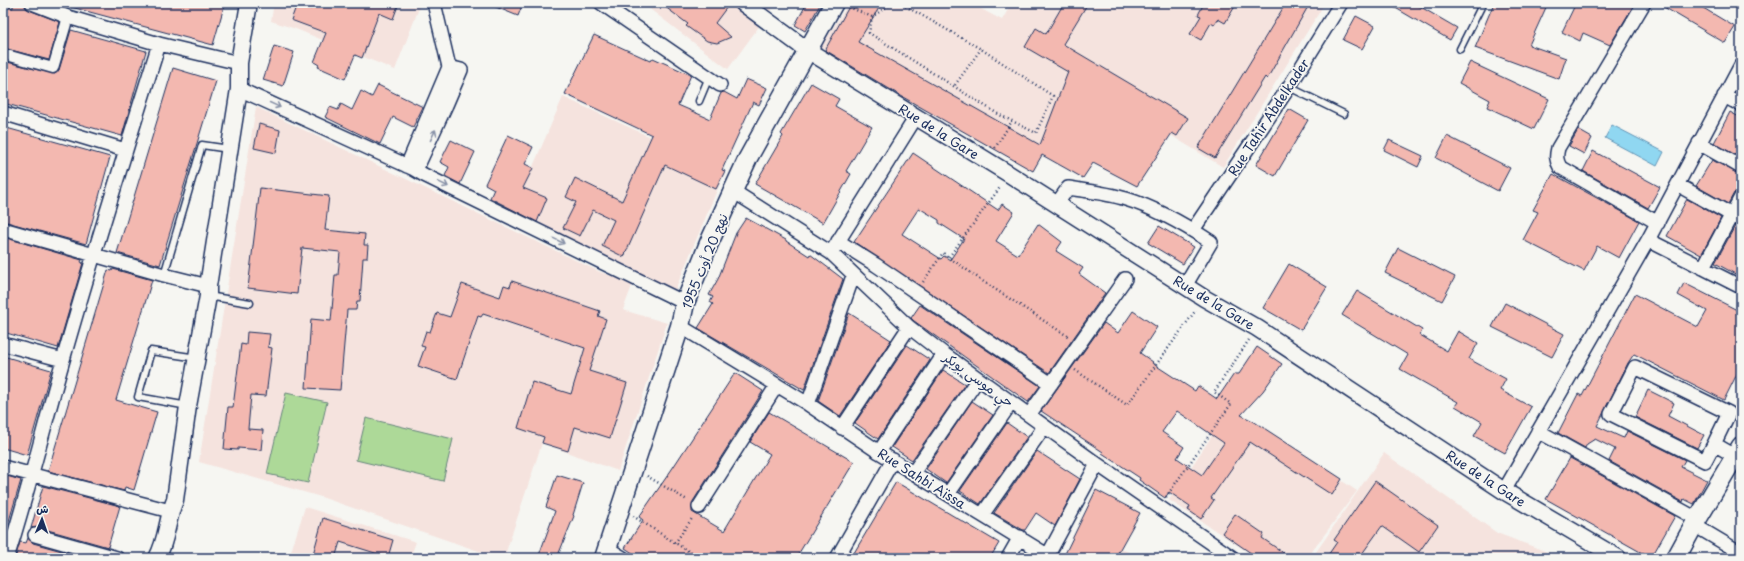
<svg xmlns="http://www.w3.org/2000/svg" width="1744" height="561" font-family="'Playpen Sans','Playpen Sans Arabic',sans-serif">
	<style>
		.built { fill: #f5e3de }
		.green { fill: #add998; stroke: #64847b }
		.water { fill: #90d7f1; stroke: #6194b6 }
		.building { fill: #f3b8b0; stroke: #1b2f5e; fill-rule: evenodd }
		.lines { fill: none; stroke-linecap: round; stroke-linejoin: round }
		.service-casing { stroke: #1b2f5e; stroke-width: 9 }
		.pedestrian-casing { stroke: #1b2f5e; stroke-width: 13 }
		.minor-casing { stroke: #1b2f5e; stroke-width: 16 }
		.tertiary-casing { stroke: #1b2f5e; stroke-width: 19 }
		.secondary-casing { stroke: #1b2f5e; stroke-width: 21 }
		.path { stroke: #1b2f5e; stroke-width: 2.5; stroke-dasharray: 1 3; stroke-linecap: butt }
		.service { stroke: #f6f6f2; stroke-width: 6 }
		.pedestrian { stroke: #f6f6f2; stroke-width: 10 }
		.minor { stroke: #f6f6f2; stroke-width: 13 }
		.tertiary { stroke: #f6f6f2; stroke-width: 16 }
		.secondary { stroke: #f6f6f2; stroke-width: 18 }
		.oneway { stroke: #8892a8 }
		.labels { text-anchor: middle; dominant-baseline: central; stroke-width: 3.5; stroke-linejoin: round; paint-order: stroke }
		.street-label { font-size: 13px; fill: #1b2f5e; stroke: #f6f6f2 }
	</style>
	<rect width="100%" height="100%" fill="#f6f6f2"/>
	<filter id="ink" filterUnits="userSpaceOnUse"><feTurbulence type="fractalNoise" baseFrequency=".025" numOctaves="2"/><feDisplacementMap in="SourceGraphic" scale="8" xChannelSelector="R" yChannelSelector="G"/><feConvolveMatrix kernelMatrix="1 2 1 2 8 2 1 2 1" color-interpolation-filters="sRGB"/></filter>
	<g filter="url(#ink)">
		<path class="built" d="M274 3H421L395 70 296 29 271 21Z
			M642 3H776L728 69Z
			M849 3H970L1002 20 1012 3H1325L1223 167 1068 73 1034 165 821 47Z
			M563 97 725 171 673 295 512 215Z
			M256 107 600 272 633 283 623 310 667 323 618 471 542 443 504 558H499L321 497 199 462Z
			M1230 409 1253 421 1357 491 1307 558H1257L1169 500Z
			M1384 453 1497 533 1563 558H1312Z
			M305 507 416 542 410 558H289Z
			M1120 548 1141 558H1116Z"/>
		<path class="green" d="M286 393 327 402 308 483 267 474Z
			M366 418 453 439 443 481 356 460Z"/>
		<path class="water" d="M1612 125 1664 152 1657 166 1605 138Z"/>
		<path class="building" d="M13 3H24L26 8 29 10 60 22 49 60 3 48V5L13 8Z
			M71 3H225L213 45 71 7Z
			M313 3H399L393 19 379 13 362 58 355 55 345 79 318 67 319 65 314 62 326 33 291 20 297 4 311 9Z
			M486 3H523L518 16Z
			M660 3H730L715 23 731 37 717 43 707 41 686 26 688 24Z
			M807 3H821L805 31 795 25Z
			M851 3H882L858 42 1040 145 1068 72 1025 47 1036 28 1046 34 1064 3H1088L1063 44 1188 118 1177 136 1172 133 1137 186 1093 163 1083 178 1042 155 1033 171 901 96 825 50Z
			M1204 3H1237L1225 23 1218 19 1214 25 1211 23 1201 40 1190 34 1201 16 1198 15Z
			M1286 3H1310L1267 79 1265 77 1215 158 1198 148Z
			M1387 3H1414L1457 28 1450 40Z
			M1494 3H1548L1529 45 1566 58 1559 79 1475 48Z
			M1576 3H1586L1595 8 1598 3H1635L1610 45 1583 33 1580 41 1562 32Z
			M1657 3H1695L1735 27 1725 43Z
			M1356 16 1375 26 1362 49 1343 40Z
			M71 30 146 51 122 136 3 103V61L55 74 59 70Z
			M594 35 651 61 653 58 691 75 678 105 710 119 721 93 724 92 737 99 746 79 767 88 759 105 753 102 722 170 725 171 716 189 665 165 624 257 602 246 614 220 593 210 580 236 563 228 576 202 566 197 575 178 622 201 652 135 565 94Z
			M274 46 294 52 283 86 263 80Z
			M1470 62 1549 99 1534 129 1487 107 1490 100 1459 83Z
			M173 68 216 81 160 265 117 253Z
			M811 83 839 99 835 106 872 127 846 171 851 174 823 223 755 184 783 136 781 134Z
			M378 85 423 107 413 127 393 117 380 144 325 117 330 107 338 110 341 104 352 110 361 91 372 97Z
			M1289 109 1308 120 1275 176 1256 165Z
			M1730 112 1741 118V158L1714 143Z
			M259 124 280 130 276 153 254 148Z
			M3 127 110 157 86 244 3 221Z
			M1578 130 1592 138 1584 154 1569 146Z
			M508 135 533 147 525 164 533 168 523 188 547 198 537 222 490 198 494 189 485 184Z
			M1447 136 1510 168 1498 191 1436 158Z
			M451 140 475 152 460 184 445 176 449 167 440 162Z
			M1389 140 1423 156 1418 167 1384 150Z
			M1593 151 1660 187 1648 208 1583 171Z
			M913 153 998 210 1002 204 1014 212 996 241 1018 255 1038 224 1062 242 1056 251 1083 268 1079 274 1105 293 1049 373 854 242ZM919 208 939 220V223L964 239 950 260 944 256 941 259 902 234Z
			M1712 160 1741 175V189L1734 193 1728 204 1696 186Z
			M1553 174 1639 221 1619 258 1597 246 1584 271 1523 240 1538 212 1533 210Z
			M260 188 329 196 325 230 365 234 364 245H368L367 258H363L360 301H357L356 310H347L340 390 306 388 311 319 331 321 335 275H338L340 252 302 248 297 294 248 288Z
			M1687 199 1721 218 1701 255 1667 236Z
			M746 218 786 240V241L809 256 810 254 843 279 804 390 698 328 713 304 710 302 713 297 709 295 718 279 736 233Z
			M1159 226 1194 247 1183 264 1148 243Z
			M1735 226 1741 228V277L1715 263Z
			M3 237 82 260 81 262 83 263 58 348 3 332Z
			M1398 248 1455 277 1442 301 1385 273Z
			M1289 264 1327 287 1301 330 1263 308Z
			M113 269 152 280 116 400 157 412 134 490 125 487 124 491 48 471 108 270 112 271Z
			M512 281 600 311 598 316 606 319 589 371 627 383 610 438 575 427 568 451 542 443 544 437 518 428 532 382 571 394 585 348 483 314 481 317 478 316 457 379 418 366 425 347 421 346 426 331 430 332 437 313 450 317 462 284 500 297 504 285 510 287Z
			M1684 283 1741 312V366L1724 400 1634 354 1628 363 1597 426 1621 437 1624 438 1627 431 1685 460 1681 467 1707 480 1694 504 1684 499 1683 502 1609 461 1615 449 1595 439 1587 444 1585 448 1558 433 1578 394 1582 396 1635 294 1698 327 1707 311 1678 295Z
			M1357 291 1422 330 1420 335 1447 351 1458 331 1478 343 1469 359 1506 379 1500 390 1531 407 1505 453 1474 436 1482 422 1455 406 1458 402 1400 369 1408 355 1342 315Z
			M1505 303 1564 334 1552 357 1492 327Z
			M920 305 1040 386 1028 402 914 321 911 318Z
			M1133 311 1157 327 1140 353 1153 362 1152 363 1195 391 1198 386 1217 399 1234 374H1239L1257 347 1282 364 1263 391 1241 415 1253 421 1342 479 1332 495 1250 442 1211 498 1214 500 1201 519 1188 510 1190 506 1169 492 1165 498 1139 480 1140 478 1102 453 1103 452 1041 411 1104 323 1118 333ZM1177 411 1224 443 1202 475 1177 458 1184 447 1162 432Z
			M849 313 891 340 840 416 818 401Z
			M247 332 270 334 268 347 272 348 266 396 251 395 248 429 263 430 261 450 238 448V450L224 449 228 407H233L241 344 246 345Z
			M907 345 930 360 878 439 855 423Z
			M3 356 51 370 27 455 3 448Z
			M943 370 965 384 912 460 892 447Z
			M735 373 763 391 692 503V512L724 531 770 454 750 442 769 412 854 462 796 558H640L625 548 643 520 639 517 672 469Z
			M1648 390 1674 403 1668 416 1704 435 1697 448 1635 417Z
			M972 401 993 415 946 483 926 469Z
			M1007 423 1027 437 980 504 960 491Z
			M1037 451 1080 479 1055 526 1036 513 1025 530H1023L994 513Z
			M1570 458 1675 516 1651 558 1546 499Z
			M3 475 21 480 6 531H3Z
			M557 475 583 483 573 515 574 516 557 558H538L555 511 546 507Z
			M1375 481 1438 525 1419 552 1382 526 1359 558H1326L1337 542 1334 540Z
			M896 482 999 543 990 558H851Z
			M43 486 120 506 108 547 37 527 31 528Z
			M1096 490 1140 513 1115 558H1063Z
			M1235 514 1264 534 1262 538 1291 558H1258L1222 533Z
			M323 518 393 540 388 557 340 542 335 558H312Z
			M28 538 33 543 87 558H15L20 542 26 543Z"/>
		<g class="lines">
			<g class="service-casing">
				<path id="service" d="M1460 49 1483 3
					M1289 87 1344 114
					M699 101 709 77
					M164 275 202 145 229 149
					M208 296 250 303
					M188 406 138 397 151 351 197 358"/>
			</g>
			<g class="pedestrian-casing">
				<path id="pedestrian" d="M3 54 53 68 68 17"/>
			</g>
			<g class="minor-casing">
				<path id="minor" d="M601 3 720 85
					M1644 3 1558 148C1556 156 1556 160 1560 167L1658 223
					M159 44 239 63
					M239 89 412 168 424 175 685 303
					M1724 96 1741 105
					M3 113 125 150
					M1699 143 1741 167
					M407 166 449 67 434 3
					M416 170 446 105 461 70 449 67
					M1678 185 1741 220
					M733 191 831 253 909 327 944 354 1097 464 1233 558
					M1056 205 1068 188C1087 191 1107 193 1126 199 1156 208 1185 225 1211 242L1185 286
					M3 229 164 275 208 286
					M1193 230 1289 87 1341 3
					M1648 240 1741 287
					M838 241 876 265 1051 384
					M834 248 916 117
					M1703 268 1741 197
					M680 326 808 404 879 452 1052 558
					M3 344 63 360
					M808 404 853 276
					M1029 415 1125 279
					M842 428 909 327
					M1538 431 1697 519
					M1714 444 1729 413 1635 367 1611 414 1705 461 1714 444 1735 456
					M879 452 944 354
					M3 467 170 511
					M913 473 978 379
					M1504 491 1648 240 1741 65
					M948 494 1011 403
					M699 507 777 385
					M982 515 1044 427
					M1694 525 1741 553
					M35 535 117 558
					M607 548 623 558
					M1048 555 1097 464
					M7 558C28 493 44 426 63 360 93 254 126 149 159 44L68 17 32 3
					M837 558 893 460
					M1008 558 1020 537"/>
			</g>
			<g class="tertiary-casing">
				<path id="tertiary" d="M743 3 807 50 1009 174 1204 298 1257 328 1504 491 1618 558
					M157 558C167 541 167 518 175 500L188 406 208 296V286L239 89V63L249 3"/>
			</g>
			<g class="secondary-casing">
				<path id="secondary" d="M604 558 680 326 685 303 709 243 748 158 834 3
					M1676 558 1694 525 1741 446"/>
			</g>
			<path class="path" d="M892 3 872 17 869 33 998 114 1036 133 1053 96 981 49 900 3
				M849 7 872 17
				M955 85 981 49
				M995 148 1012 121
				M949 257 1001 186
				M923 282 943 253 984 282 1069 337
				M1075 370 1127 405 1196 310
				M647 476 687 500
				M1166 497 1231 404 1214 392 1249 340
				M633 516 699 558
				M675 543 693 517"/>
			<use href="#service" class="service"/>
			<use href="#pedestrian" class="pedestrian"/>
			<use href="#minor" class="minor"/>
			<use href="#tertiary" class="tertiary"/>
			<use href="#secondary" class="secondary"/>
		</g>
		<defs><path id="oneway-shaft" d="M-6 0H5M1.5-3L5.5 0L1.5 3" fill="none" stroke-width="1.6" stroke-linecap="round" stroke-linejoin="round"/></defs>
		<g class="oneway">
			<use href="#oneway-shaft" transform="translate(275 105) rotate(25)"/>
			<use href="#oneway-shaft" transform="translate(433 135) rotate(-65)"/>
			<use href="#oneway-shaft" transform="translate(443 184) rotate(26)"/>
			<use href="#oneway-shaft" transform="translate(559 241) rotate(26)"/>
		</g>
	</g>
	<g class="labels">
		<g class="street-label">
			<text transform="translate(1268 117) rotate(-57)">Rue Tahir Abdelkader</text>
			<text transform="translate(939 131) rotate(32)">Rue de la Gare</text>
			<text transform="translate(704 261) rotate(-68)">نهج 20 أوت 1955</text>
			<text transform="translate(1214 302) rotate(31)">Rue de la Gare</text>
			<text transform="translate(979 379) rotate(36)">حي موسى بوبكر</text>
			<text transform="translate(922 478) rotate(32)">Rue Sahbi Aïssa</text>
			<text transform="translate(1486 478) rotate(33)">Rue de la Gare</text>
		</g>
	</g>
	<rect width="1744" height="561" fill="none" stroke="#f6f6f2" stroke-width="16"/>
	<rect x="8" y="8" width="1728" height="545" fill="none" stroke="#1b2f5e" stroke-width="1.5" filter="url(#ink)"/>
	<g transform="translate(42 519) rotate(2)" stroke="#f6f6f2" stroke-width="3" paint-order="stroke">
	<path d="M0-3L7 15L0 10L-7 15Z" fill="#1b2f5e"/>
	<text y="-6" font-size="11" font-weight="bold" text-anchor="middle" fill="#1b2f5e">ش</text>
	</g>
</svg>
